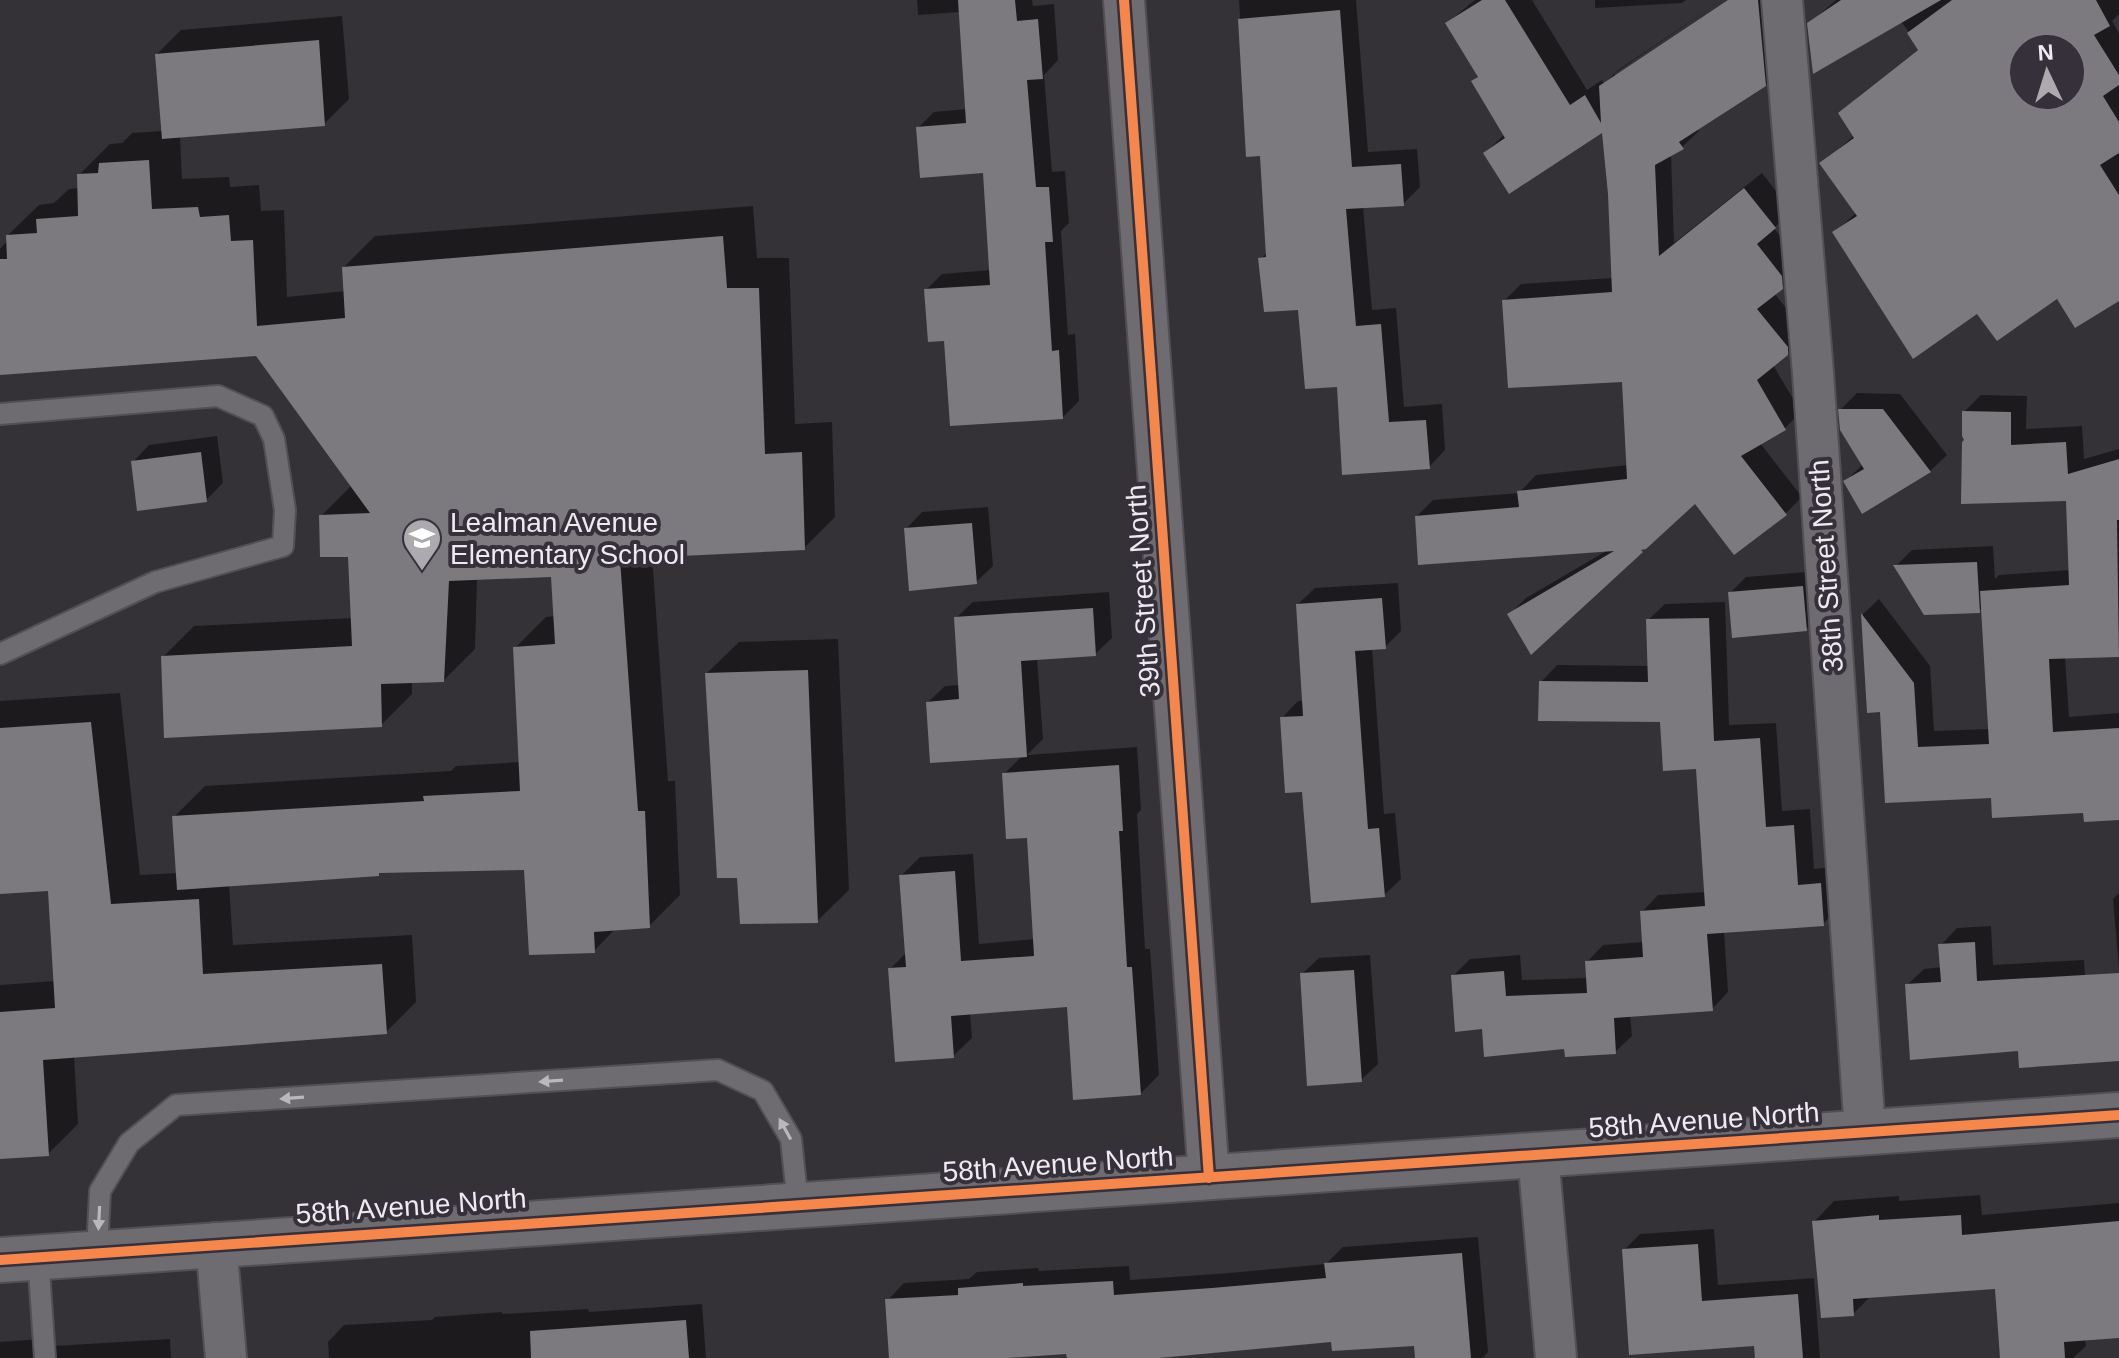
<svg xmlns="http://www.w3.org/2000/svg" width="2119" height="1358" font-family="Helvetica,sans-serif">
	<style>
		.shadow { fill: #0007; fill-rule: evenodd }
		.building { fill: #7c7a7e; fill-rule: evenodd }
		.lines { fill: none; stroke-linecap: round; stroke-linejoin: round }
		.service-casing { stroke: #535055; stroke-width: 24 }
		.minor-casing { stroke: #535055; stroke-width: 44 }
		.tertiary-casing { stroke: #535055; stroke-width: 48 }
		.service { stroke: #6e6c70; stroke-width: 20 }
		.minor { stroke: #6e6c70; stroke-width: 40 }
		.tertiary { stroke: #6e6c70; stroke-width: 44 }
		.cycleway-casing { stroke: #353039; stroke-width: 15 }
		.cycleway { stroke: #f5874c; stroke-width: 10 }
		.oneway { fill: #bbb8bd }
		.labels { text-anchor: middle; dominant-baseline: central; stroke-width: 8; stroke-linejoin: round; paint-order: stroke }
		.poi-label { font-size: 28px; fill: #eeeaf0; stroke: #353039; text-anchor: start }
		.street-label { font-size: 28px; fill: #eeeaf0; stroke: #353039 }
	</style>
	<rect width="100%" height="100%" fill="#353237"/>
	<path class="shadow" d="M917 0H1032L1033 6 1054 4 1058 60 1044 75 1052 172 1065 171 1069 223 1061 231 1068 335 1075 334 1079 401 1063 417 946 338 926 290 942 274 991 270 985 171 918 128 934 112 967 109 960 12 918 15Z
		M1239 0H1356L1368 152 1417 149 1420 187 1403 204 1363 206 1372 310 1396 308 1404 407 1442 404 1445 450 1429 467 1339 384 1300 308 1261 259 1267 252 1262 154 1248 155Z
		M1475 0H1532L1587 90 1602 80 1604 84 1618 70 1722 0 1615 73V78L1731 0H1776L1782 68 1765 85 1697 128 1699 131 1682 147 1671 154 1674 243 1762 173 1791 211 1774 228 1798 259 1799 271 1774 293 1804 330V337L1773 365 1801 412 1785 428 1760 443 1802 497 1785 514 1695 501 1532 652 1510 614 1526 598 1608 550 1417 516 1433 500 1519 493 1536 475 1628 465 1624 380 1504 301 1521 284 1613 278 1610 194 1604 129 1485 153 1505 134 1473 81 1479 75 1447 23Z
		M1595 0H1686L1682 3 1595 8Z
		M1836 0H2119V14L2112 21 2119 33V299L2058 296 1977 311 1835 232 1857 212 1822 163 1855 135 1841 114 1858 97 1920 48 1901 21 1809 24ZM2023 48H2071V96H2023Z
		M342 16 349 99 324 124 180 136 182 179 229 177 230 187 259 185 261 211 284 210 287 297 346 291 344 267 375 236 753 206 757 258H789L795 424 832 422 835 517 804 548 652 555 668 781H675L680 895 649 926 616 928 594 951 526 868 382 870 378 875 229 884 233 945 412 935 416 1002 386 1032 74 1056 78 1124 48 1154 0 1157V985L55 981 50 888 0 892V701L120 693 140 875 178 873 174 817 205 786 451 771 456 766 521 762 515 648 546 617 556 616 553 575 477 578 475 649 444 680 412 681V694L381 725 163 657 194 626 353 618 349 555 321 516 352 485 257 354 0 373V249L8 240V235L39 205 54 203 69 189 79 188V175L110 144 122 143 132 133 163 131 157 54 181 30Z
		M1857 393 1900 394 1947 455 1930 471 1862 511 1846 481 1863 464 1841 409Z
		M1981 395 2027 396 2026 429 2082 426 2084 459 2119 449V655L2065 656 2069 717 2119 713V818L1993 796 1886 801 1882 710 1868 711 1863 614 1879 599 1930 666 1934 731 1990 729 1983 607 1979 611 1896 566 1912 550 1993 546 1995 579 1999 575 2070 570 2068 499 1967 440 1964 412Z
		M217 436 223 483 206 500 133 462 149 445Z
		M988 507 993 566 976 582 906 529 922 512Z
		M1819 571 1823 613 1806 629 1730 593 1746 577Z
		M1398 583 1401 631 1385 647 1372 648 1384 814 1395 813 1401 879 1384 895 1304 789 1282 718 1298 701H1304L1298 604 1315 588Z
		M1109 592 1112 638 1095 654 1037 658 1043 739 1027 755 1137 747 1141 810 1137 814 1145 949H1150L1159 1075 1140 1094 1069 1005 970 1013 972 1038 953 1056 890 969 907 952 901 876 920 857 973 854 979 944 1035 939 1029 836 1004 774 1022 756 928 702 945 686 960 685 956 618 973 602Z
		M1725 602 1729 725 1776 723 1782 811 1810 809 1814 869 1837 867 1839 907 1823 924 1724 931 1728 992 1712 1009 1630 1015 1632 1036 1615 1052 1566 1047 1484 1026 1453 976 1470 959 1520 955 1522 980 1588 978 1587 962 1603 945 1644 942 1642 912 1658 895 1706 892 1698 767 1661 720 1541 682 1557 665 1650 666 1648 620 1665 604Z
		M838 639 849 890 817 921 739 877 707 673 739 642Z
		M2119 893V969L2113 899Z
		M1991 926 1993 965 2084 960 2090 1046 2019 1049 1907 985 1924 969 1942 967 1941 945 1957 928Z
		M1370 955 1378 1064 1361 1080 1302 974 1319 958Z
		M1980 1195 1982 1215 2119 1203V1336L2085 1338 2086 1346 2073 1358H2002L1996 1287 1871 1296 1853 1314 1814 1222 1834 1201 1899 1196V1201Z
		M1714 1229 1718 1285 1814 1278 1820 1358H1757L1756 1344 1624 1250 1640 1234Z
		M1478 1237 1488 1352 1483 1358H1417L1416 1344 1333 1340 1136 1358H1069L1068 1352 1011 1356V1358H891L888 1300 904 1283 969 1279 977 1272 1038 1268 1039 1271 1129 1266 1130 1280 1230 1273 1326 1264 1343 1247Z
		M702 1304 706 1358H329L328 1342 344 1325 432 1320 435 1317 502 1312V1314L588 1309 589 1312Z
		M54 1338V1346L170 1339 171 1358H0V1342Z"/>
	<path class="building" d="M958 0H1015L1017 21 1038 19 1043 79 1027 80 1036 187H1049L1053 242H1045L1052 351 1059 350 1063 419 950 426 944 341 928 342 924 289 990 285 983 173 920 178 916 127 966 123Z
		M1482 0H1505L1570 105 1585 95 1601 123 1599 86 1728 0H1758L1766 86 1679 142 1684 149 1655 165 1659 256 1744 188 1776 228 1757 244 1782 276 1783 289 1757 309 1788 347V355L1757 380 1786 430 1741 456 1787 515 1734 555 1695 504 1646 549 1641 550 1643 552 1531 655 1507 614 1614 551 1418 565 1415 516 1519 507 1517 491 1627 479 1622 382 1508 388 1502 300 1612 292 1608 194 1602 133 1509 194 1483 153 1505 138 1471 81 1478 77 1445 23Z
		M1841 0H1941L1813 74 1807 23Z
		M1952 0H2096L2110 26 2094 35 2119 75V85L2103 96 2119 122V153L2100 165 2119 195V301L2075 328 2057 299 1997 341 1977 314 1913 359 1832 232 1857 216 1819 163 1854 138 1838 113 1918 50 1907 33ZM2023 48H2071V96H2023Z
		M1340 10 1352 167 1401 164 1404 206 1346 209 1356 326 1381 324 1389 422 1426 420 1430 469 1342 475 1337 387 1305 389 1298 310 1264 312 1258 258 1266 257 1260 156 1246 157 1238 19Z
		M319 40 325 126 162 139 155 54Z
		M149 160 152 209 198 207 200 217 229 215 231 241 253 240 257 326 345 318 342 267 723 236 727 288H759L765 454 802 452 805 550 620 559 638 811H645L650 928 594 932 595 953 529 955 524 870 379 873V876L177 890 172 816 424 801 423 796 520 791 513 647 555 644 551 577 449 581 444 682 381 684 382 727 164 738 161 656 352 646 348 557H320L319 515 370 513 256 356 0 375V259H7L6 235 37 233 36 219 78 216 77 174 98 173 99 163Z
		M1838 409H1883L1931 472 1862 514 1843 481 1864 469 1840 430Z
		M1962 411 2011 412V445L2066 442 2068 474 2119 459V520H2117L2119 657 2049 659 2053 732 2119 728V820L2084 822 2083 813 1992 818 1991 798 1885 803 1880 712 1867 713 1861 613 1914 683 1918 747 1989 744 1980 591 2069 585 2066 501 1961 504 1962 442 1964 440 1962 436Z
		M201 452 207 502 137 511 131 461Z
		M972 523 977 584 909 591 904 528Z
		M1977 562 1980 613 1924 615 1893 565Z
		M1803 586 1807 631 1732 638 1728 592Z
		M1382 598 1386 649 1355 651 1368 829 1379 828 1385 897 1311 903 1302 792 1285 793 1280 717 1303 716 1296 604Z
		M1093 608 1096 656 1021 661 1027 757 930 763 926 702 959 699 954 617Z
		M1709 618 1714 741 1760 738 1766 827 1794 825 1798 885 1821 883 1824 926 1707 934 1713 1011 1614 1018 1616 1054 1565 1057 1564 1049 1484 1057 1482 1029 1455 1032 1451 975 1504 971 1506 996 1587 993 1585 961 1643 957 1640 911 1705 906 1696 769 1663 771 1660 722 1538 721 1539 681 1648 682 1646 619Z
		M808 670 818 923 740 924 737 878H717L705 673Z
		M91 722 111 904 199 899 203 974 382 964 387 1034 43 1060 49 1156 0 1159V1012L55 1008 48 891 0 894V728Z
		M1119 765 1123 831H1119L1127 967H1132L1141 1095 1073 1100 1067 1007 951 1016 954 1058 895 1062 888 968 906 967 899 875 955 871 961 961 1034 956 1027 838 1006 839 1002 773Z
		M1975 942 1977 981 2119 973V1061L2019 1068 2018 1051 1910 1060 1905 984 1941 982 1938 944Z
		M1354 970 1362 1082 1307 1086 1300 973Z
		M1879 1215V1220L1961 1215 1962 1235 2119 1221V1338L2064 1342 2065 1358H2000L1995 1289 1853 1299 1854 1316 1821 1318 1812 1221Z
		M1698 1244 1702 1301 1798 1294 1803 1358H1755L1754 1346 1629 1355 1622 1249Z
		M1462 1253 1471 1358H1415L1414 1346 1332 1351 1331 1342 1159 1358H1067L1066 1354 1008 1358H889L885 1299 958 1295V1288L1023 1283V1286L1113 1281 1114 1295 1212 1288 1326 1278 1324 1263Z
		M686 1320 689 1358H531L530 1331Z"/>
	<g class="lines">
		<g class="service-casing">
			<path id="service" d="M0 414 218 396 263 416 274 439 285 510 283 546 155 582 0 654
				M97 1252 100 1191 129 1143 176 1105 718 1070 763 1091 791 1139 798 1205
				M38 1257 45 1358"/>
		</g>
		<g class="minor-casing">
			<path id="minor" d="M1124 0 1209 1178
				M1782 0 1813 373 1865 1132
				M1538 1155 1556 1358
				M216 1243 226 1358"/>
		</g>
		<g class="tertiary-casing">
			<path id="tertiary" d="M0 1260 2119 1115"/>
		</g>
		<use href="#service" class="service"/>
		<use href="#minor" class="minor"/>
		<use href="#tertiary" class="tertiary"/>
		<g class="cycleway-casing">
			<path id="cycleway" d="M1124 0 1209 1178
				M0 1260 2119 1115"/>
		</g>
		<use href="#cycleway" class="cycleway"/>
	</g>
	<defs><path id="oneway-solid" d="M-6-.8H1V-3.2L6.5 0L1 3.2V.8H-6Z" transform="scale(2)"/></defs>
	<g class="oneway">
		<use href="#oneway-solid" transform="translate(551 1081) rotate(176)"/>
		<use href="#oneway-solid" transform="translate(292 1098) rotate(176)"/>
		<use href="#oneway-solid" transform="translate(785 1129) rotate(-119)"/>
		<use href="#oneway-solid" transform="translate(99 1218) rotate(93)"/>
	</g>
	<defs>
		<g id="school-pin" transform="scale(2)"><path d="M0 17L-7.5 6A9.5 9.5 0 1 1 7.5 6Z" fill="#adaaaf" stroke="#353039"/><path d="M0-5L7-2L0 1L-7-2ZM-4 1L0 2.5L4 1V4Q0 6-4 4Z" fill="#fff"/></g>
	</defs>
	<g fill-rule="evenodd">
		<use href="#school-pin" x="422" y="538"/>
	</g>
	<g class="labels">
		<g class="poi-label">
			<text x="450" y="522">Lealman Avenue<tspan x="450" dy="32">Elementary School</tspan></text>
		</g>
		<g class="street-label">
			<text transform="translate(1826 566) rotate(-94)">38th Street North</text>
			<text transform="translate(1143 591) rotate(-94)">39th Street North</text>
			<text transform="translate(1704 1120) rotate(-4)">58th Avenue North</text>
			<text transform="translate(1058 1164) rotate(-4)">58th Avenue North</text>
			<text transform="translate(411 1206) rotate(-4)">58th Avenue North</text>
		</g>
	</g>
	<g transform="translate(2047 72) rotate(356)"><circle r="38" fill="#353039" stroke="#7f7a82" stroke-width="2"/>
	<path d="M0-6L14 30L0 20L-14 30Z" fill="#adaaaf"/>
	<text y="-12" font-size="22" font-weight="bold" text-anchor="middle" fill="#eeeaf0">N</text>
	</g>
</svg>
